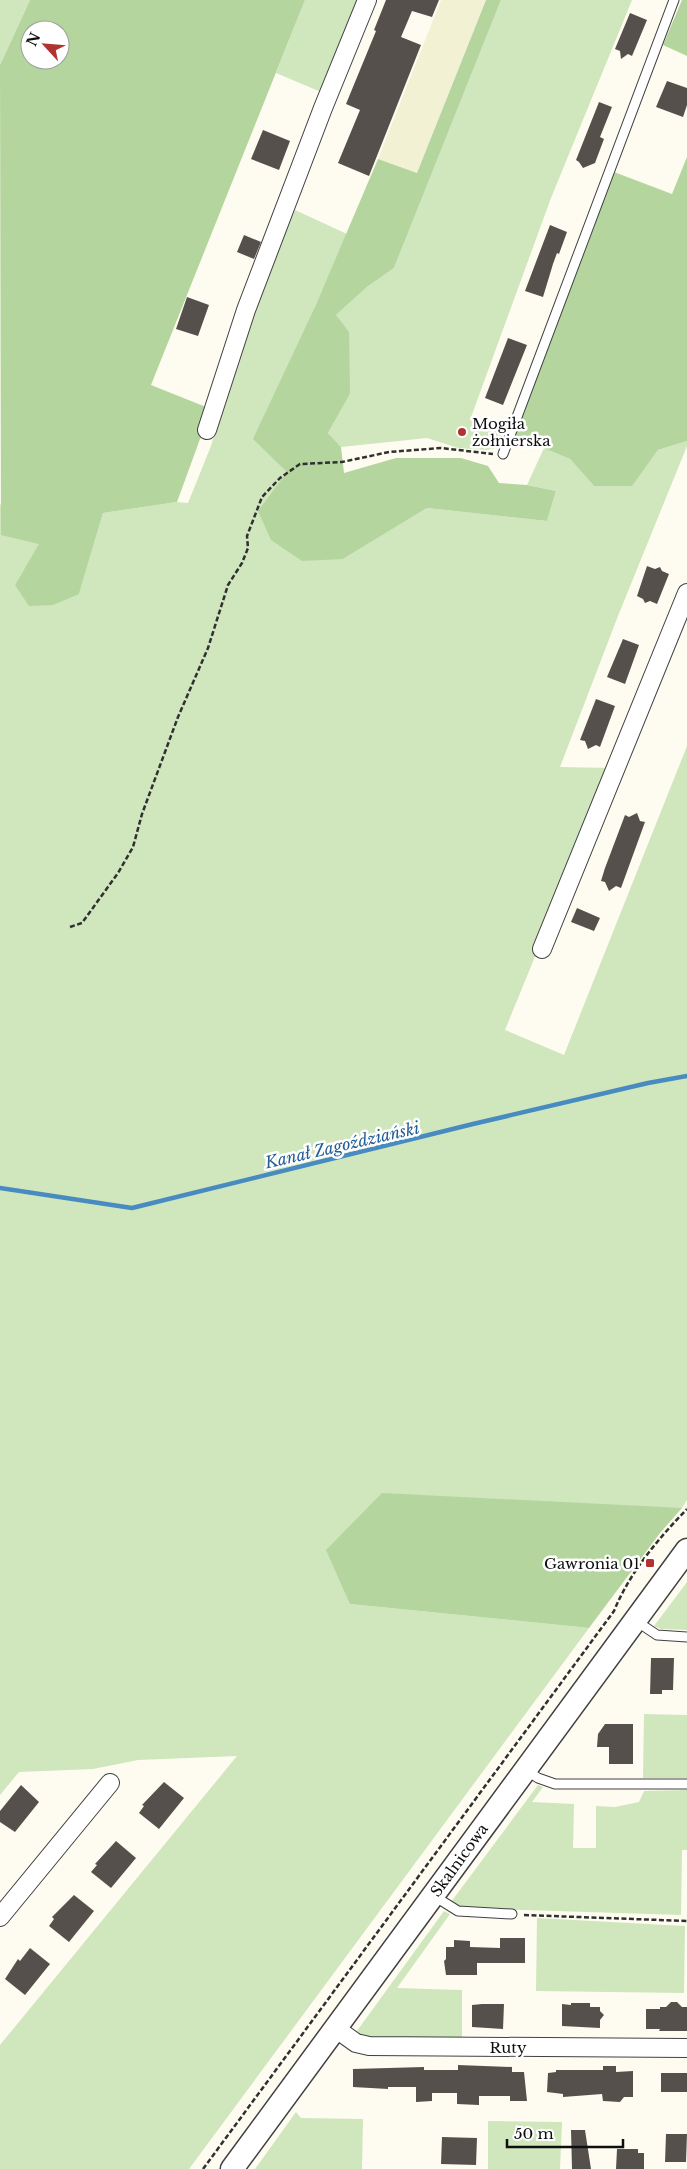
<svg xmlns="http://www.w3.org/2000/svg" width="687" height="2169" font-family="'Libre Baskerville',serif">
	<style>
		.farmland { fill: #f2f1d3 }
		.green { fill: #d0e6bd }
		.forest { fill: #b4d59e; fill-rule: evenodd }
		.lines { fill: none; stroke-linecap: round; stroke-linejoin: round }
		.stream { stroke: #478bc1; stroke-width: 4.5 }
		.building { fill: #56504c }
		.service-casing { stroke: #414141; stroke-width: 11 }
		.minor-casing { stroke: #414141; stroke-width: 20 }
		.tertiary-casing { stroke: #414141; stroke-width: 25 }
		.path { stroke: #303030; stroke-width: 2.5; stroke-dasharray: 5 2.5; stroke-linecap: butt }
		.service { stroke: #fff; stroke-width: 9 }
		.minor { stroke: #fff; stroke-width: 18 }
		.tertiary { stroke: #fff; stroke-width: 22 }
		.poi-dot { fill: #b23232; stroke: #fff; stroke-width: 2 }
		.labels { text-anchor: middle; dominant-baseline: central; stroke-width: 5; stroke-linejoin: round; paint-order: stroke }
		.poi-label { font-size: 15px; fill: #0e0e0e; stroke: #fff; text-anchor: start }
		.street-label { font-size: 15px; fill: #0e0e0e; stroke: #fff }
		.water-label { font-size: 16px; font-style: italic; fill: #225e96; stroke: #fff }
	</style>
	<rect width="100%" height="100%" fill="#fefcf1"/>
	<path class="farmland" d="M441 0H486L417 173 378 159Z"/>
	<path class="green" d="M0 0H30L0 65Z
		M305 0H360L321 92 276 73Z
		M501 0H632L551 198 470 420 502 432 497 448 487 450 458 448 427 438 341 447 328 433 350 394 336 315 367 287 394 268Z
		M295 210 347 234 315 307 287 472 343 559 427 508 547 521 556 491 527 485 544 448 570 459 594 486H631L658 450 687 441V446L618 616 560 767 612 768 505 1030 564 1055 687 746V1500L682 1508 350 1604 589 1628 189 2169H0V2045L237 1756 138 1760 93 1769 19 1772 0 1795V504L40 544 15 585 79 594 103 513 177 502 188 503 211 446 250 313Z
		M687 1582V1630L661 1629 654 1626Z
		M644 1714 687 1715V1778H643Z
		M538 1785 543 1787 532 1802 574 1804 573 1848H596V1806L615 1807 639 1802 644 1791 687 1790V1850H682L681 1915 463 1908 458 1907 451 1902Z
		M444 1911 450 1914 397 1988 462 1990V2042L358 2039 354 2035Z
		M537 1918 685 1926 684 1993 536 1991Z
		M296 2112 301 2118 363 2119 362 2169H255Z
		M488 2121 562 2122 560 2169H488Z"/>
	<path class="forest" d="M30 0H305L151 385 211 409 177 502 103 513 79 594 53 605 29 606 15 585 39 544 1 535 0 65ZM30 30H60V60H30Z
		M486 0H501L394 268 367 287 336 315 349 332 350 394 328 433 341 447 344 473 396 458H461L488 466 499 483 527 485 556 491 547 521 427 508 343 559 302 561 271 540 258 511 287 472 253 439 315 307 378 159 417 173Z
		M682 0H687V56L663 45Z
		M687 157V441L658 450 632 486H594L570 459 515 436 614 172 672 194Z
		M382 1493 682 1508 660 1533 589 1628 350 1604 326 1550Z"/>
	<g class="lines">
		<path class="stream" d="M0 1188 132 1208 473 1124 648 1083 687 1076"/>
	</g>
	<path class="building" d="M386 0H439L432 17 412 11 401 37 421 45 369 176 338 163 360 110 346 104 376 31 374 30Z
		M630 13 647 20 632 56 628 54 621 59 620 51 615 49Z
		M667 81 687 88V105L683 117 656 107Z
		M599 102 612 107 600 137 604 139 595 163 583 168 579 162 576 160Z
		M263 130 290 141 279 170 251 159Z
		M550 225 567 232 559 254 557 253 553 264 543 297 525 291Z
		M244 235 261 242 254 259 237 252Z
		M187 297 209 305 198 336 176 329Z
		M508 338 527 345 503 405 485 398Z
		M647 566 655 569 660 567 662 571 669 574 657 604 650 601 645 603 643 599 637 596Z
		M623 639 639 645 625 684 607 677Z
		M596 699 615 706 600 747 596 745 588 749 585 741 580 740Z
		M637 813 640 821 645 822 621 888 616 886 609 891 605 882 601 881 605 868 625 815 629 817Z
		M577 908 600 918 594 931 571 922Z
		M651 1658H674L673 1690H662V1694H650Z
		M605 1724H633V1764H609V1747H597L598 1734Z
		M164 1782 184 1798 159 1829 139 1813 144 1806 142 1805Z
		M21 1785 39 1802 15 1832 0 1822V1811Z
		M116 1841 136 1858 111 1888 91 1872 97 1865 95 1864Z
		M74 1895 94 1911 69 1942 49 1926 54 1919 52 1917Z
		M500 1938H525V1963H477V1975H446L444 1961 446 1959V1947H454V1940L470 1941V1947L500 1948Z
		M30 1948 50 1964 25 1995 5 1979 18 1959 20 1961Z
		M671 2002H677L682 2007H687V2031H659L660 2029H646V2009H660V2007H666Z
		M571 2003H590V2007H600V2011L604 2015 600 2020V2028L562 2026V2004L571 2005Z
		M482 2004H504L503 2029 472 2027V2005Z
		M458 2065 512 2067V2072H524L527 2101H510V2096H479V2105L457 2104V2093H432V2101L416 2102V2087H388V2089L353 2087V2069L424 2067V2070H458Z
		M603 2066H616V2072L633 2071V2097H624L620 2102 603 2101 602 2094 563 2097V2094L547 2092 548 2073 556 2072V2070H603Z
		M661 2073H687V2092H661Z
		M571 2130H585L591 2169H572Z
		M666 2134H687L686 2162H665Z
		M442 2137 477 2138 476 2165 441 2164Z
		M617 2149H638V2153H644V2169H616Z"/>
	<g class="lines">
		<g class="service-casing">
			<path id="service" d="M503 454 674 0
				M636 1621 657 1635 687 1637
				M526 1770 538 1778 555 1784H687
				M434 1896 458 1911 512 1914"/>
		</g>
		<g class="minor-casing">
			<path id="minor" d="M207 430 246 310 323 108 367 0
				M542 949 687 593
				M0 1917 110 1783
				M335 2028 356 2043 369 2046 687 2048"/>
		</g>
		<g class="tertiary-casing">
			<path id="tertiary" d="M232 2169 687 1550"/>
		</g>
		<path class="path" d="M70 927 82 923 118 873 133 847 142 814 178 717 208 648 228 585 242 563 248 548 247 536 262 497 280 478 300 464 342 462 389 452 441 448 493 454
			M524 1915 687 1921
			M203 2169 614 1611C630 1572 658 1539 687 1509"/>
		<use href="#service" class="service"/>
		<use href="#minor" class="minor"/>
		<use href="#tertiary" class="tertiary"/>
	</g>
	<g class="poi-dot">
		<circle cx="462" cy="432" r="5"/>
		<rect x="645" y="1558" width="10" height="10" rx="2.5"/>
	</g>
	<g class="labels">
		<g class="poi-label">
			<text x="472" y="423">Mogiła<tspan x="472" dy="17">żołnierska</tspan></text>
			<text x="640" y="1563" text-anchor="end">Gawronia 01</text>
		</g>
		<g class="street-label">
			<text transform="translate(459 1860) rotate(-54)">Skalnicowa</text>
			<text x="508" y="2047">Ruty</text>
		</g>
		<g class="water-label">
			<text transform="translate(342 1145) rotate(-13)">Kanał Zagoździański</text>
		</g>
	</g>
	<g transform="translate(45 45) rotate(296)"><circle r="24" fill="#ffffff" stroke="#9f9f9f"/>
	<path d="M0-4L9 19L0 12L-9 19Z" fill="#b23232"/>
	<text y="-8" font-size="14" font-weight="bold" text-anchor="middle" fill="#0e0e0e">N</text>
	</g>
	<path d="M507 2139v8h116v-8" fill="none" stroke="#0e0e0e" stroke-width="2.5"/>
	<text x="514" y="2139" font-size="15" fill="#0e0e0e" stroke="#ffffff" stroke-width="4" paint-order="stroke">50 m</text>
</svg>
